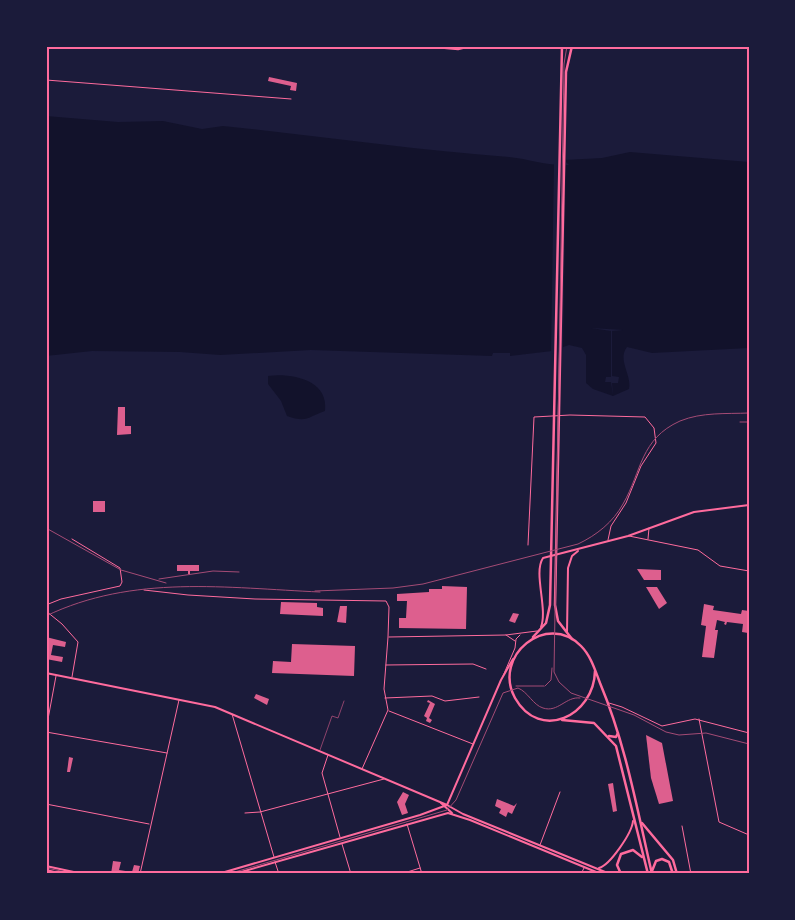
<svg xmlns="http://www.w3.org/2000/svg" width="795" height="920" viewBox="0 0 795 920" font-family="Helvetica,sans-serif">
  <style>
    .water { fill: #12122b }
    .pier { fill: #1b1b3a }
    .building { fill: #dd5f8e }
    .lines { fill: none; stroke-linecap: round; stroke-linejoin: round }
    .service { stroke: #ff6b9d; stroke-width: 0.5 }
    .minor { stroke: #ff6b9d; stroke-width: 1 }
    .tertiary { stroke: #ff6b9d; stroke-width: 2 }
    .secondary { stroke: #ff6b9d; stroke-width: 2 }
    .primary { stroke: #ff6b9d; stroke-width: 2.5 }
    .tram { stroke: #a44b75; stroke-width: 1 }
    .rail { stroke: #a44b75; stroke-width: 1 }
    .neatline { fill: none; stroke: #ff6b9d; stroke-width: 2 }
  </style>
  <rect width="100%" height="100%" fill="#1b1b3a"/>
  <!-- water -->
  <g class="water">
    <path d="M46,116l72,6 45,-1 39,8 21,-3c96,10 190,24 286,31 22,2 35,9 60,8l-5,-5 38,-2 28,-6 119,10v186l-97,5 -25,-6c-10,13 5,28 2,42l-16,7 -20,-7 -7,-6v-28l-4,-7 -13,-3 -17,6 -42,5v-3h-17l-1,3 -181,-6 -91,5 -40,-3 -88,-1 -46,5z"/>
    <path d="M268,376c24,-3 61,4 57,35 -17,6 -18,12 -38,5l-6,-15 -13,-17z"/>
  </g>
  <!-- pier -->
  <g class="pier">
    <path d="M566,157l-3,193 -12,4 3,-191h9l-2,-4z"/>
    <path d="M591,328l32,2 -11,1v45l7,1 -1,6h-6l1,13 -2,-14h-6l1,-5h5v-46z"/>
  </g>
  <!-- building -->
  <g class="building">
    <path d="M269,77l28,6 -1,8 -6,-1 1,-4 -23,-5z"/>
    <path d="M118,407h7v19h6v8l-14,1z"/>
    <rect x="93" y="501" width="12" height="11"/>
    <path d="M177,565h22v6h-9v3h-2v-3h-11z"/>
    <path d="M637,569l24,1v10h-17z"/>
    <path d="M442,586l25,1 -1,42 -67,-1v-10h7l1,-17h-10v-7l32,-2v-3h13z"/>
    <path d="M646,587h11l10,16 -8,6z"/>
    <path d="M281,602l36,1v4l6,1v8l-43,-2z"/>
    <path d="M704,604l10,2 -1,4 28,4 1,-4 7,1 -1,22 -6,-1 1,-8 -16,-2 -1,3 -2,-1 1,-2 -8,-2 -2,10h3l-4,28 -12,-1 4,-31 -5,-1z"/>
    <path d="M340,606h7l-1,17 -9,-1z"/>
    <path d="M513,613l6,1 -4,9 -6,-2z"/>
    <path d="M46,637l20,5 -1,5 -12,-2 -2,10 12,2 -1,5 -16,-3z"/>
    <path d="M292,644l63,2 -1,30 -82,-3 1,-12 18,1z"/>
    <path d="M256,694l13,5 -2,6 -13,-7z"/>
    <path d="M428,700l7,4 -6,14 3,2 -2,3 -4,-2 1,-3 -3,-2 6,-13 -3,-1z"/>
    <path d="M646,735l16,8 11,58 -14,3 -8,-26z"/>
    <path d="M69,757l4,1 -3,14h-3z"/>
    <path d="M613,783l4,28 -4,1 -5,-28z"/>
    <path d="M403,792l6,3 -4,9 3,9 -6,2 -5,-13z"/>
    <path d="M497,799l17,7 3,-3 -5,11 -4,-2 -2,5 -7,-4 2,-4 -6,-3z"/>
    <path d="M113,861l8,1 -2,8 13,2 2,-7 6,1 -2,8h-27z"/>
  </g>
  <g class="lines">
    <!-- service -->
    <path class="service" d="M320,750l12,-34 6,2 6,-17"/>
    <!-- minor -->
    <g class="minor">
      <path d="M46,80l245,19"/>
      <path d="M629,536l69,14 22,16 29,5"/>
      <path d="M648,539l1,-11"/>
      <path d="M528,545l6,-128 36,-2 75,2 9,11 2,15 -15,23 -15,37 -15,23 -3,14"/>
      <path d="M144,590l44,5 67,4 131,2 3,6 -1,30 -4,52 4,21 -26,59"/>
      <path d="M46,605l15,-6 59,-13 2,-4 -2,-14 -48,-29"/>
      <path d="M46,611l16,13 16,18 -6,35"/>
      <path d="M506,635l9,6"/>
      <path d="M389,637l117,-2 31,-4"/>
      <path d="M386,665l87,-1 13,5"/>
      <path d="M503,676l12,-28 1,-9 4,-4"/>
      <path d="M385,698l47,-2 13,5 34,-4"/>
      <path d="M609,703l13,4 40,19 33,-7 54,14"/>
      <path d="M389,711l84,33"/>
      <path d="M232,714l42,143"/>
      <path d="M699,719l20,103 30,13"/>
      <path d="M46,730l10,-54"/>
      <path d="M46,732l121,21"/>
      <path d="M328,755l-6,18 18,64"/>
      <path d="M46,804l103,20"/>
      <path d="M245,813l15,-1 124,-33"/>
      <path d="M407,824l15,50"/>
      <path d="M682,826l9,48"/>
      <path d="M342,844l9,30"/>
      <path d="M540,845l20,-53"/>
      <path d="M275,862l4,12"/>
      <path d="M140,874l39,-174"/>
      <path d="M401,874l19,-6"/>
      <path d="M581,874l3,-6"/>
    </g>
    <!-- tertiary -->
    <g class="tertiary">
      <path d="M541,627c7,-19 -8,-54 2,-69l85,-22 66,-24 55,-7"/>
      <path d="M567,632l1,-64 4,-12 6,-5"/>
      <path d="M46,673l169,34 232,98"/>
      <path d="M441,803l11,10"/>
      <path d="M447,805l54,-125 12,-21"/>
    </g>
    <!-- secondary -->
    <g class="secondary">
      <path d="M46,866l37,8"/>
      <path d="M599,868c11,-3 33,-35 34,-47"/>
      <path d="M46,870l17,4"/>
      <path d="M218,874l202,-59 27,-10 16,9 147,60"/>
      <path d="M234,874l214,-61 22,7 131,54"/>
    </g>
    <!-- primary -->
    <g class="primary">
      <path d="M425,46l33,3 12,-3"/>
      <path d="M572,46l-6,26 -11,533 3,16 14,18"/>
      <path d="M533,637l13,-14 4,-18 12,-559"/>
      <path d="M595,671c-1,45 -55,71 -80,27 -23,-42 32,-87 66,-52 10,10 14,24 19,37 26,62 37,126 52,191"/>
      <path d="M562,720l32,3 22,23 32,128"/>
      <path d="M609,736l7,1 2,-4"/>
      <path d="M642,823l31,37 4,14"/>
      <path d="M652,871l4,-10 6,-2 7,3 4,12"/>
      <path d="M621,874l-4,-9 4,-11 12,-4 9,7"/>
    </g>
    <!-- tram -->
    <g class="tram">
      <path d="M567,46l-3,18 -10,608 5,10 12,11 63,22 32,17 13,3 27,-2 43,11"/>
      <path d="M516,686h28"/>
      <path d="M545,686l6,-6 1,-12"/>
      <path d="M46,868l30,6"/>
      <path d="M228,874l219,-64 9,-10 47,-107 15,-5c10,4 15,17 25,20 15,5 23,-12 37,-10"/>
    </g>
    <!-- rail -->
    <g class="rail">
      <path d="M740,422h9"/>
      <path d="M46,528l75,42 45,13"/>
      <path d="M159,579l54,-8 26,1"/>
      <path d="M315,591l78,-3 30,-4 155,-40c19,-9 35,-22 45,-40 19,-33 17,-65 57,-83 22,-9 46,-7 69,-8"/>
      <path d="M46,616c87,-42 181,-28 274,-24"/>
    </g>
  </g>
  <!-- border -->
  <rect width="795" height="920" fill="none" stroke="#1b1b3a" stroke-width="95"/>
  <rect x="48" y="48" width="700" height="824" class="neatline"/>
</svg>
